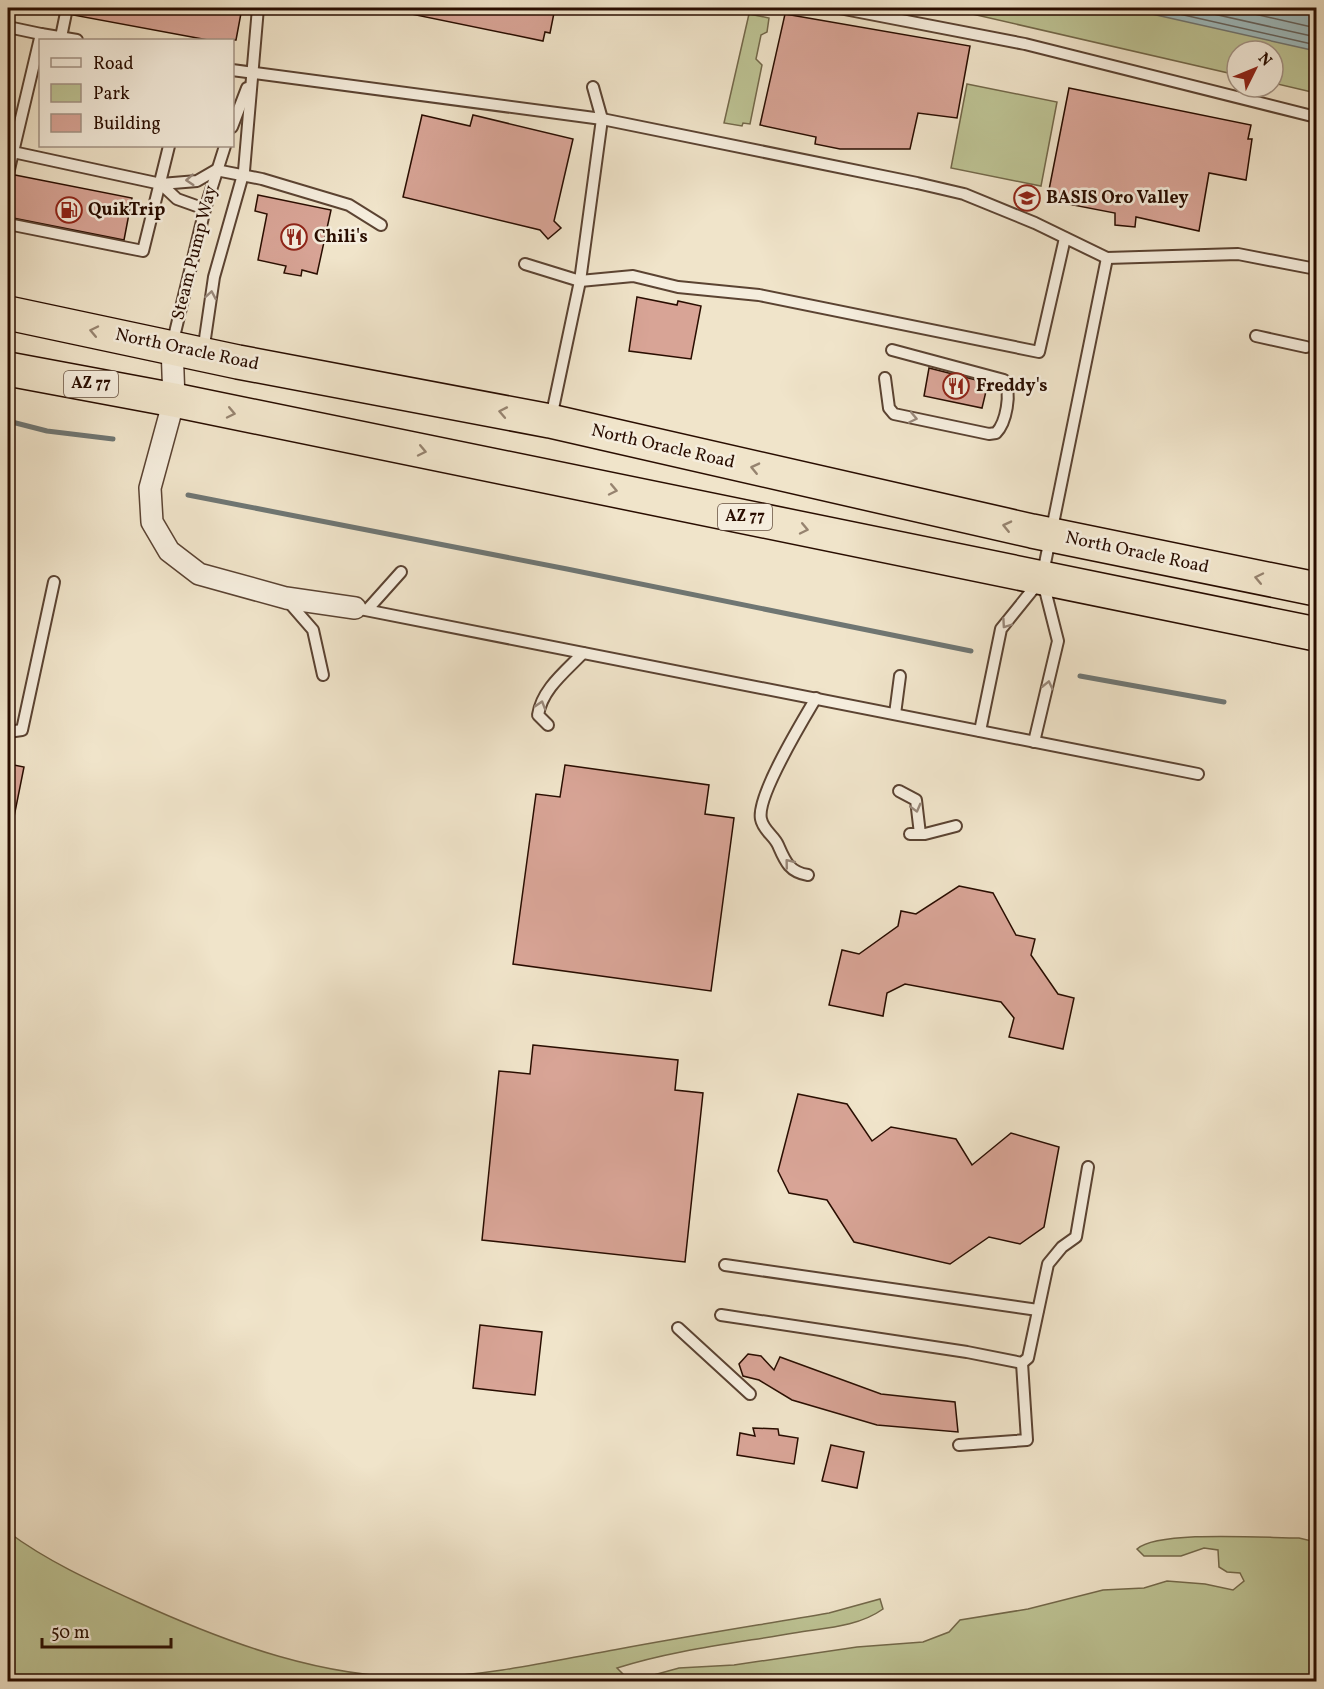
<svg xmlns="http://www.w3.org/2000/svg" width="1324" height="1689" viewBox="0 0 1324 1689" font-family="Vollkorn,serif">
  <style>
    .green { fill: #bdc394; stroke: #73684a; stroke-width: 1.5 }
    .water { fill: #9ebcc0; stroke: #6f7673; stroke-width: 1.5 }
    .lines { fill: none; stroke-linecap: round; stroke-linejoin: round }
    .shore { stroke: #646460; stroke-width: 1.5 }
    .stream { stroke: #6f7673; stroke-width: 5 }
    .building { fill: #d8a496; stroke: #290d00; stroke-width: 1.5 }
    .lane-casing { stroke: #5b4332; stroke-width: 14 }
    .street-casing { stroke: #5b4332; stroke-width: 24 }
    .highway-casing { stroke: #290d00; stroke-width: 36 }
    .lane { stroke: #f5eddd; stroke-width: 10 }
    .street { stroke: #f5eddd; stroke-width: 21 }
    .highway { stroke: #f0e4ca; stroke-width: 33 }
    .oneway { stroke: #99887a }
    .oneway2 { stroke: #96836f }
    .labels { text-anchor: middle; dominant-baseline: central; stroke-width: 5; stroke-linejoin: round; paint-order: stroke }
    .shield { fill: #f5eddd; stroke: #665042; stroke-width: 1.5 }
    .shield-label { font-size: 16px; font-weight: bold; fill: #290d00 }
    .poi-label { font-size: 18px; font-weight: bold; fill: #290d00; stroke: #f5eddd; text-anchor: start }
    .street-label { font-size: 18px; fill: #290d00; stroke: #f5eddd }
  </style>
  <rect width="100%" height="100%" fill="#f0e4ca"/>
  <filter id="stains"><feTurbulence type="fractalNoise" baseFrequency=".00333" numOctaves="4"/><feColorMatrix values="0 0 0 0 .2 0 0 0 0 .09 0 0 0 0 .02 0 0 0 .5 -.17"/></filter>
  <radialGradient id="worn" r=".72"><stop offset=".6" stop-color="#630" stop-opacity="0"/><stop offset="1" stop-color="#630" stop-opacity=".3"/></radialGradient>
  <!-- green -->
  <g class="green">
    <path d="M946,8h370v85l-43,-10v-32h-36v24z"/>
    <path d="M749,14l20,4 -2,14 -6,3 -5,24 6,6 -12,59 -7,-1 -1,3 -18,-3z"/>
    <path d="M967,84l90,18 -16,84 -90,-18z"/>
    <path d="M8,1532c39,29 83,49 127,69 92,42 193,80 295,76 64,-2 126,-17 189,-28 69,-13 140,-24 210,-36l51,-14 3,10c-25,18 -59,19 -89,24 -58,10 -121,17 -177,35l10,10 23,-2 29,-8 55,-3 123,-18 66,-5 26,-10 11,-12 68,-11 75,-19 41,-2 23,-7 38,3 28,6 11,-9 -4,-8 -13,-1 -8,-5 -1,-17 -14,-2 -23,8h-37l-7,-7c22,-19 129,-11 162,-11l17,4v24l-4,6 4,3v106h-1308z"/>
  </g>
  <!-- water -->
  <path class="water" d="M1125,8h191v43z"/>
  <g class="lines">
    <!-- shore -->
    <g class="shore">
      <path d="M1153,8l163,37"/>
      <path d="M1187,8l129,29"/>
      <path d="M1228,8l88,20"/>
    </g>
    <!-- stream -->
    <g class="stream">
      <path d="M8,421l39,10 66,8"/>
      <path d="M188,495l379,74 404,82"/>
      <path d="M1080,676l144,26"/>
    </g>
  </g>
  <!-- building -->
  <g class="building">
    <path d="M74,8h168l-6,32h-28l-135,-25z"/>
    <path d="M412,8h143l-5,25 -5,-1 -2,9 -132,-27z"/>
    <path d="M785,14l185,32 -13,72 -39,-5 -8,36h-70l-25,-5 1,-7 -56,-12z"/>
    <path d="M1069,88l182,37 -3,14h4l-6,41 -37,-7 -10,58 -63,-14 -1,10 -20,-2v-12l-68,-13z"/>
    <path d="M422,115l48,11 3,-11 100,24 -19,82 7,7 -13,11 -8,-9 -137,-33z"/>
    <path d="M15,175l117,23 -8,42 -116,-23v-18l3,-18z"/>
    <path d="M258,195l73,15 -14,64 -15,-4 -1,6 -17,-3 2,-7 -28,-6 9,-46 -12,-3z"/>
    <path d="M637,297l40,8 1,-4 23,5 -10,53 -62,-8z"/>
    <path d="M929,368l59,15 -6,25 -58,-12z"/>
    <path d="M9,764l15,3 -10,50 -6,-1z"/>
    <path d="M565,765l144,20 -4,29 29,4 -23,173 -198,-27 23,-170 24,3z"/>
    <path d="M959,886l34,7 23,42 19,4 -4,16 27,39 16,4 -11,51 -54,-12 5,-19 -13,-16 -96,-18 -18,9 -4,23 -54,-11 13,-55 17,4 39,-28 3,-15 15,3z"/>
    <path d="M533,1045l145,15 -3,30 28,3 -18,169 -203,-22 17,-169 31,3z"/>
    <path d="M798,1094l49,10 25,37 19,-14 65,12 16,26 39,-32 48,14 -15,80 -24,17 -31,-7 -39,27 -96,-22 -27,-42 -38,-7 -11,-22z"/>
    <path d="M480,1325l62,7 -7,63 -62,-7z"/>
    <path d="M748,1354l13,2 13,14 6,-13 101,37 74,8 3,30 -81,-7 -85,-25 -33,-20 -16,-4 -4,-12z"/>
    <path d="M753,1428l25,1 1,6 19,3 -4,26 -57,-9 3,-22 15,3z"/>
    <path d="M831,1445l33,7 -7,36 -35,-7z"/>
  </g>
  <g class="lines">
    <!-- lane casing -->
    <g class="lane-casing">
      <g id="lane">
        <path d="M839,8l186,36 291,73"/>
        <path d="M8,27l33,7"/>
        <path d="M61,37l6,-29"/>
        <path d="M77,40l-36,-6 -28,118 148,32 36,-3 19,-11 46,9 87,26 32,20"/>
        <path d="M232,70l370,49 315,64 47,11 71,29 72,35 131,-4 78,15"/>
        <path d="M232,127l15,-39"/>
        <path d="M8,174l5,-22"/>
        <path d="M161,184l16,15 28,10"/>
        <path d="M8,224l135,27 26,-105"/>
        <path d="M525,264l55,17 53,-5 45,11 81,8 280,57 26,-114"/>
        <path d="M1256,336l50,11"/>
        <path d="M172,345l33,-136 20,-63"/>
        <path d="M203,352l11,-75 30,-106 14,-163"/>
        <path d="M885,378l4,30 5,6 95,20 7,-1c10,-10 16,-40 8,-53l-112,-30"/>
        <path d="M551,418l29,-137 22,-162 -9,-32"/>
        <path d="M286,599l27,31 10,45"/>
        <path d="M355,608l843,166"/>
        <path d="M367,610l34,-38"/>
        <path d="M895,714l5,-38"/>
        <path d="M548,725l-10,-10c4,-26 28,-44 45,-62"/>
        <path d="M980,731l21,-102 37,-46"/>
        <path d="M8,732l14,-2 32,-148"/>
        <path d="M1034,742l24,-101 -16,-63 65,-320"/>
        <path d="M899,791l17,9 4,34"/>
        <path d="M910,834h15l31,-8"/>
        <path d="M808,875c-19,-3 -23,-14 -30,-30 -4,-9 -15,-15 -17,-26 -5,-22 42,-99 55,-121"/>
        <path d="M725,1265l313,45"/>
        <path d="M721,1315l246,37 55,11 6,-5 20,-94 14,-17 14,-10 12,-70"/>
        <path d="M678,1328l72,66"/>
        <path d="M959,1445l68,-5 -5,-77"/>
      </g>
    </g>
    <!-- street casing -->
    <g class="street-casing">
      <path id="street" d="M172,346l2,54 -24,88 2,34 17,29 30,23 87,24 69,10"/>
    </g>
    <!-- highway casing -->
    <g class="highway-casing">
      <g id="highway">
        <path d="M8,313l230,49 312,59 482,110 284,58"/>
        <path d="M8,369l166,31 1142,234"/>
      </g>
    </g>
    <!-- lane -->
    <use href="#lane" class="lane"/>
    <!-- street -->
    <use href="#street" class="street"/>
    <!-- highway -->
    <use href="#highway" class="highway"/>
  </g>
  <!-- one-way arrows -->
  <defs><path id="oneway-chevron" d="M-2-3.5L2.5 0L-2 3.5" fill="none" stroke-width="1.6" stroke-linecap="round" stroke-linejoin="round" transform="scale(1.5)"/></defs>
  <g class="oneway">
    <use href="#oneway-chevron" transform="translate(190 180) rotate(176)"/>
    <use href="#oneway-chevron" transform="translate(211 295) rotate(-80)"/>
    <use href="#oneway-chevron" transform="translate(913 418) rotate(12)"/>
    <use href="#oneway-chevron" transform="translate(1006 624) rotate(125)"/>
    <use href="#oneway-chevron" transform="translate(1048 685) rotate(-77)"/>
    <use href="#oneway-chevron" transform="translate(541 705) rotate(-73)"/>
    <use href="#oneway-chevron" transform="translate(916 808) rotate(75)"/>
    <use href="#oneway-chevron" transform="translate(789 863) rotate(-129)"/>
  </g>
  <g class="oneway2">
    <use href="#oneway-chevron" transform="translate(94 331) rotate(-168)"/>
    <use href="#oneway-chevron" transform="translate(503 412) rotate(-169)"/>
    <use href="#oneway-chevron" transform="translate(231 413) rotate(12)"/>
    <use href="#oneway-chevron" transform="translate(422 451) rotate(12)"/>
    <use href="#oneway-chevron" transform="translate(755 468) rotate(-167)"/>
    <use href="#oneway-chevron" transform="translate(613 490) rotate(12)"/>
    <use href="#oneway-chevron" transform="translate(1007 526) rotate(-167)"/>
    <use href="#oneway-chevron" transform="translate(804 529) rotate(12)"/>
    <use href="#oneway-chevron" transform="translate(1259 578) rotate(-168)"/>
  </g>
  <!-- icons -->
  <defs>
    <g id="school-ring" transform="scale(1.35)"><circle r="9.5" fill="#f5eddd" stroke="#8f2418" stroke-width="1.5"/><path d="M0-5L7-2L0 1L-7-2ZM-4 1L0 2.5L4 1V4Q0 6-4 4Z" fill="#8f2418"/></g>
    <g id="fuel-ring" transform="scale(1.35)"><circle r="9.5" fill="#f5eddd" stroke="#8f2418" stroke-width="1.5"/><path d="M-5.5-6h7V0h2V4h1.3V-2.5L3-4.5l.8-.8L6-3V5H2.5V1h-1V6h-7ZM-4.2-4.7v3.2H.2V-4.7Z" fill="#8f2418"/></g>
    <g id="restaurant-ring" transform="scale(1.35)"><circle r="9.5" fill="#f5eddd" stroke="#8f2418" stroke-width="1.5"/><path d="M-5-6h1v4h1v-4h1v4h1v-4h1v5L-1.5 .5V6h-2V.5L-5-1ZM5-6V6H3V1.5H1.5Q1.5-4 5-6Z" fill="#8f2418"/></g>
  </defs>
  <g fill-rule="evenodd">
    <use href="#school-ring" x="1027" y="198"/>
    <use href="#fuel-ring" x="69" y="210"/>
    <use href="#restaurant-ring" x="294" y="237"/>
    <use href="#restaurant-ring" x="956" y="386"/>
  </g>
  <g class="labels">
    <!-- shield labels -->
    <g class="shield">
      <rect x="64" y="371" width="54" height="26" rx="4.5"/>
      <rect x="718" y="504" width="54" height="26" rx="4.5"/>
    </g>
    <g class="shield-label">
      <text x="91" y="384">AZ 77</text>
      <text x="745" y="517">AZ 77</text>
    </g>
    <!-- poi labels -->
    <g class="poi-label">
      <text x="1046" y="198">BASIS Oro Valley</text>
      <text x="88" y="210">QuikTrip</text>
      <text x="314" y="237">Chili's</text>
      <text x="976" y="386">Freddy's</text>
    </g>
    <!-- street labels -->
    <g class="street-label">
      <text transform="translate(195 253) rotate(-76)">Steam Pump Way</text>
      <text transform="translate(187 350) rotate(12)">North Oracle Road</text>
      <text transform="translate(663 447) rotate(13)">North Oracle Road</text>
      <text transform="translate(1137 553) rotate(12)">North Oracle Road</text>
    </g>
  </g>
  <!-- margin -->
  <rect width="1324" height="1689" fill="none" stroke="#f0e4ca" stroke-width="30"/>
  <rect x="9" y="9" width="1306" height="1671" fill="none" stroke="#290d00" stroke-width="3"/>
  <rect x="15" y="15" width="1294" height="1659" fill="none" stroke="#290d00" stroke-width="1.5"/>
  <!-- legend -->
  <rect x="39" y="39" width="195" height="108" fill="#f5eddd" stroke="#a39385" stroke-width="1.5"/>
  <rect x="51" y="58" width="30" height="9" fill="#f5eddd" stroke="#a39385" stroke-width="1.5"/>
  <text x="93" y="69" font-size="18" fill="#290d00">Road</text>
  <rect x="51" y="84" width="30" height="18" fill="#bdc394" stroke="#a39385" stroke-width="1.5"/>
  <text x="93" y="99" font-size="18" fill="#290d00">Park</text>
  <rect x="51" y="114" width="30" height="18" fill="#d8a496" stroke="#a39385" stroke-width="1.5"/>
  <text x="93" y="129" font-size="18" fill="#290d00">Building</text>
  <!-- north arrow -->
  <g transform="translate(1255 69) rotate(47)"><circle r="28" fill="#f5eddd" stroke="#a39385" stroke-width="1.5"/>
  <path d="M0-4.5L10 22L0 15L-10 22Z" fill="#8f2418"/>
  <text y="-9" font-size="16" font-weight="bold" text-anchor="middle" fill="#290d00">N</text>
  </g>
  <!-- scale -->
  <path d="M42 1638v9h129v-9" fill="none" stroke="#290d00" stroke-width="3"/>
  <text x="51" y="1638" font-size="18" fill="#290d00" stroke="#f5eddd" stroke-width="4.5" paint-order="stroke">50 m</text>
  <rect width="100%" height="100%" filter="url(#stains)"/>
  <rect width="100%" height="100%" fill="url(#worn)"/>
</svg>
